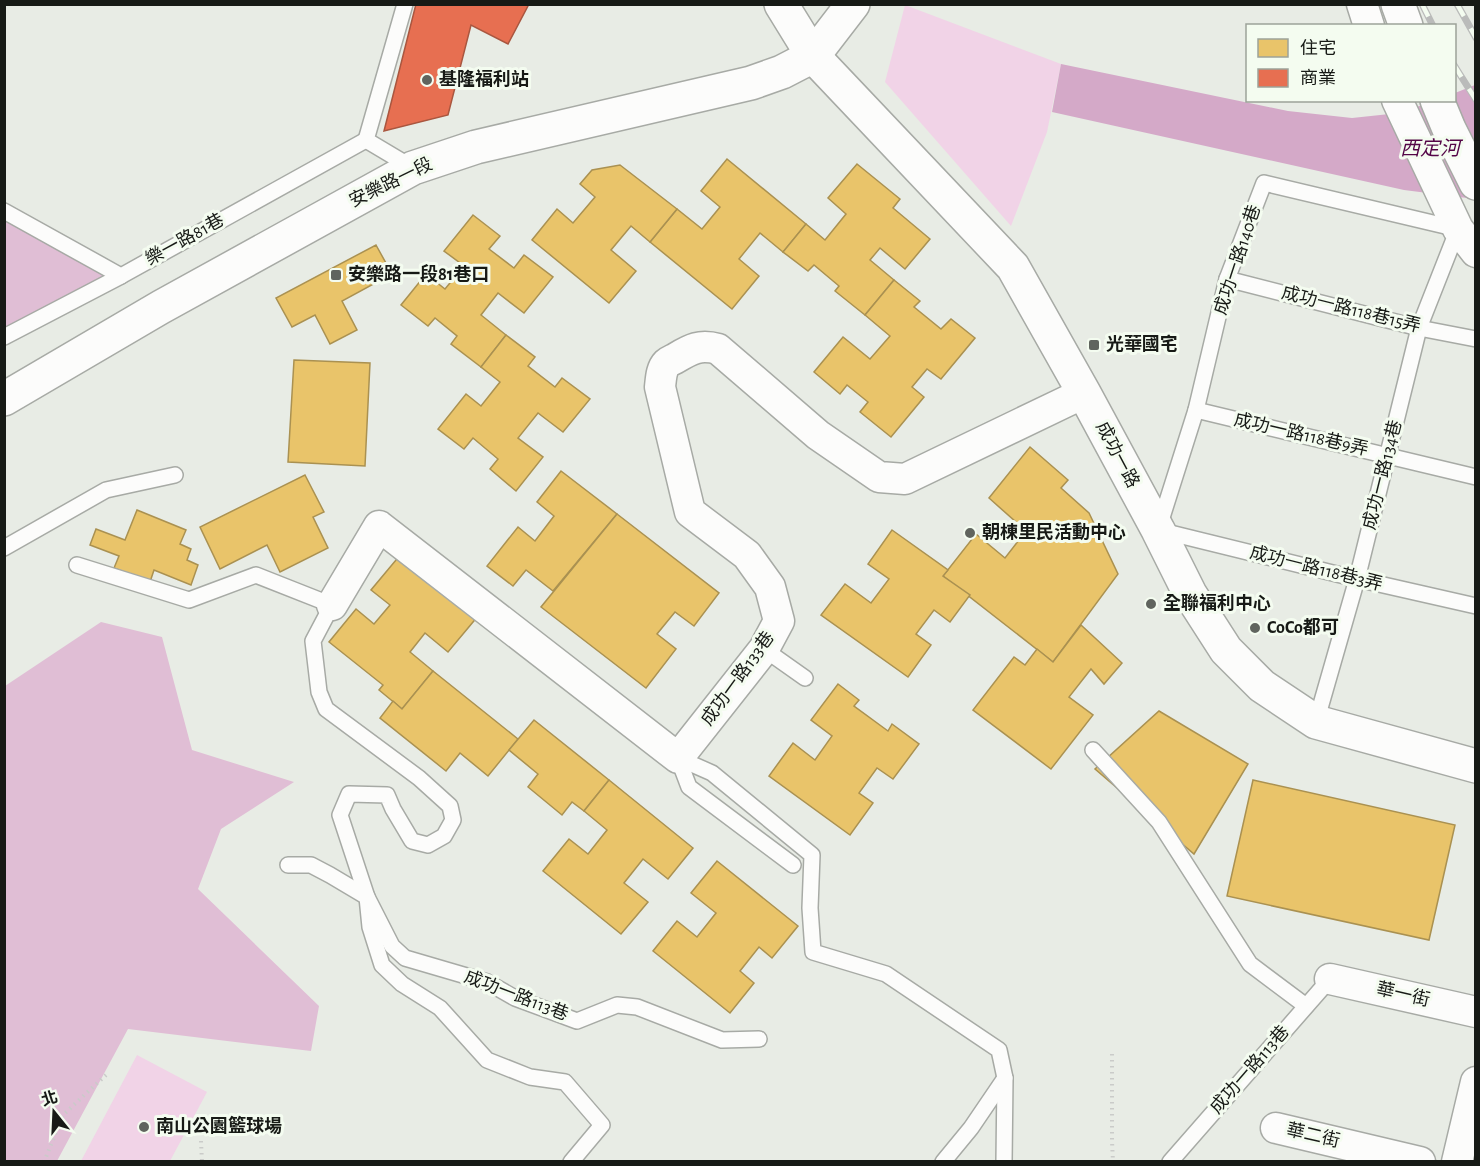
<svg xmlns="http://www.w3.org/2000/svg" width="1480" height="1166" viewBox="0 0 1480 1166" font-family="'Alegreya Sans','Noto Sans TC',sans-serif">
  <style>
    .green { fill: #f1d3e7 }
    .forest { fill: #e0bed5 }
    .water { fill: #d4a9c8 }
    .homes { fill: #e9c46a; stroke: #aa9151; stroke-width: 1.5 }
    .shops { fill: #e76f51; stroke: #a9563f; stroke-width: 1.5 }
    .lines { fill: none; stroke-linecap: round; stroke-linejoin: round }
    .service-casing { stroke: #a7aaa5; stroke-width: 18 }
    .minor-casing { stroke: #a7aaa5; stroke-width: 33 }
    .tertiary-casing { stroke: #a7aaa5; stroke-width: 36 }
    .motorway-casing { stroke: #a7aaa5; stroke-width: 36 }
    .path { stroke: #cacbc9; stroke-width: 4; stroke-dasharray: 1.5 4.5; stroke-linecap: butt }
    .service { stroke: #fcfcfb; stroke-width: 15 }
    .minor { stroke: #fcfcfb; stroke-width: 30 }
    .tertiary { stroke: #fcfcfb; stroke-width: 33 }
    .motorway { stroke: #fcfcfb; stroke-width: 33 }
    .rail-casing { stroke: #babbba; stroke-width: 7 }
    .rail { stroke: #f4fcf0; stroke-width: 4.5; stroke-dasharray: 14; stroke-linecap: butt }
    .poi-dot { fill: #60645e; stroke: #f4fcf0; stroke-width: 2 }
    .labels { text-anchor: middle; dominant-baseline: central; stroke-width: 6; stroke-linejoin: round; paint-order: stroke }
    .poi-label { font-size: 18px; font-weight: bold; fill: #171a16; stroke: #f4fcf0; text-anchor: start }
    .street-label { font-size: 18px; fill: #171a16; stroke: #f4fcf0 }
    .water-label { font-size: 20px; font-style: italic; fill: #540647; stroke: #f4fcf0 }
  </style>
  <rect width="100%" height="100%" fill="#e8ece5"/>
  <!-- green -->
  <g class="green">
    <path d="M905,5l156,59 -14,68 -36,94 -126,-144z"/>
    <path d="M137,1055l70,37 -37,69h-89z"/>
  </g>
  <!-- forest -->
  <g class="forest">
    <path d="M5,211l116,65 -116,61z"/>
    <path d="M101,622l61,15 30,113 102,32 -73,47 -23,60 121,117 -8,45 -183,-22 -71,132h-52v-475z"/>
  </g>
  <!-- water -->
  <path class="water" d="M1061,64l227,47 64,7 47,-5 35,-12 20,-1 1,-7 20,-8v114l-71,-9 -352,-78z"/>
  <!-- homes -->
  <g class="homes">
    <path d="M727,159l79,65 -23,28 -23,-19 -21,26 20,17 -27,33 -82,-67 27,-33 25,20 18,-22 -19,-16z"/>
    <path d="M857,164l43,35 -7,9 37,31 -25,30 -25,-21 -10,12 24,20 -29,35 -30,-24 4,-5 -25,-21 -6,6 -25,-19 23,-28 19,16 21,-26 -18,-16z"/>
    <path d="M620,165l57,44 -27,33 -19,-16 -20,24 25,21 -27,32 -77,-63 25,-31 16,14 22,-26 -15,-13 12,-14z"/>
    <path d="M473,215l27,21 -11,13 25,19 10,-13 29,22 -29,36 -26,-20 -17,22 25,20 -25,32 -30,-23 6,-8 -22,-18 -7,8 -27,-21 25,-31 19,15 19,-23 -20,-15z"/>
    <path d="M376,245l16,29 -50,27 15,29 -27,14 -15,-29 -23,12 -16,-29z"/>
    <path d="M894,280l26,21 -6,6 27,22 10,-10 24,19 -34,41 -14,-10 -15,18 12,10 -33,40 -31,-25 8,-10 -21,-17 -7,9 -26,-22 29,-35 27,22 20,-23 -25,-21z"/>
    <path d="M506,335l29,22 -7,9 27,21 7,-9 28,21 -27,33 -25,-19 -20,25 25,19 -27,34 -26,-22 8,-10 -25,-21 -9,11 -26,-20 28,-35 15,12 19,-24 -19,-15z"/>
    <path d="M294,360l76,3 -5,103 -77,-4z"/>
    <path d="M1030,447l38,33 -7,8 28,25 29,61 -65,88 -110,-86 33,-42 29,24 21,-27 -37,-33z"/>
    <path d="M561,471l56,43 -64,77 -27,-21 -13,16 -26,-20 31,-39 17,14 19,-25 -17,-14z"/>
    <path d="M305,475l19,37 -11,5 15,31 -48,24 -13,-27 -47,24 -20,-42z"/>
    <path d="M137,510l49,20 -6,14 11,5 -4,11 11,5 -7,20 -37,-15 -4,12 -36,-14 5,-12 -29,-11 6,-16 29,11z"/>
    <path d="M617,514l102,79 -25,33 -19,-14 -18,22 19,15 -30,39 -105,-81z"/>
    <path d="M892,530l56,40 -5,6 27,19 -20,27 -16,-12 -18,24 15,11 -23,32 -87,-62 24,-31 26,19 18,-24 -21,-15z"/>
    <path d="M401,554l77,62 -30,36 -23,-19 -15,19 23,19 -31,38 -23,-19 4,-5 -54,-43 27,-33 18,15 16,-19 -19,-15z"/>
    <path d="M1081,625l41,38 -18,21 -13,-15 -22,28 24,18 -42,54 -78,-59 41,-53 11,8 12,-16 16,13z"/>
    <path d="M433,671l85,68 -30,37 -28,-23 -14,18 -66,-53 13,-17 9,8z"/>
    <path d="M838,684l21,16 -5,6 34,25 4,-7 27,20 -26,35 -16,-11 -18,25 14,10 -23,32 -81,-59 24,-33 22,17 17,-24 -21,-16z"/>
    <path d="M1159,711l89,53 -54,90 -99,-85z"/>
    <path d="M534,720l75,60 -25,31 -12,-9 -10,13 -34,-28 10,-13 -29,-24z"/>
    <path d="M609,780l84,68 -25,31 -25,-20 -19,24 24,19 -27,32 -78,-63 26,-32 19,15 19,-24 -23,-19z"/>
    <path d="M1253,780l202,45 -26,115 -202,-44z"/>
    <path d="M717,861l81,65 -26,32 -13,-11 -19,24 14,12 -24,30 -77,-62 24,-30 20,16 19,-24 -25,-20z"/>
  </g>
  <!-- shops -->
  <path class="shops" d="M416,4h113l-21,40 -37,-19 -23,90 -64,16z"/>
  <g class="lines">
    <!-- service casing -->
    <g class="service-casing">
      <g id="service">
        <path d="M405,4l-39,136 47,28"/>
        <path d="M4,211l117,65 245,-136"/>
        <path d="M1227,279l192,49 57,11"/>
        <path d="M4,337l117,-61"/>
        <path d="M1196,410l280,67"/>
        <path d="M4,548l102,-58 69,-15"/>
        <path d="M77,565l112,35 67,-25 76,30 -19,36 6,51 7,17 93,69 31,28 3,14 -9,16 -16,9 -16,-4 -19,-32 -6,-14 -38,-1 -9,21 27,82 25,49 13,12 82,24 28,16 62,23 40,-16 20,2 85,33 37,-1"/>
        <path d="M764,649l41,29"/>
        <path d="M1316,722l41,-143 62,-251 39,-99 -194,-46 -37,96 -31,131 -38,120 199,49 119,27"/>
        <path d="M1093,750l66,72 91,142 56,42"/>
        <path d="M678,758l34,15 100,82 -2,53 3,44 73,22 113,76 6,28 -1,84"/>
        <path d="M678,758l11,29 104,78"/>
        <path d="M288,865h23l19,10 37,22 3,30 12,38 20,19 38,24 47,52 43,17 35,5 37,43 -31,37"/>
        <path d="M943,1162l28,-34 34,-50"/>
        <path d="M1170,1162l160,-183"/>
      </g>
    </g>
    <!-- minor casing -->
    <g class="minor-casing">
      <g id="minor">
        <path d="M1362,4l7,22"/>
        <path d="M1397,100l61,129 18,23"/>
        <path d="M332,605l47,-79 299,232 86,-109 15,-28 -9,-34 -23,-32 -57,-43 -30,-125c1,-8 1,-18 7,-24 2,-2 6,-3 9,-5 15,-9 24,-14 42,-9l100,86 61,42 26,2 179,-86"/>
        <path d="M1330,979l146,33"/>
        <path d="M1276,1128l144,34"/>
        <path d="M1457,1162l19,-80"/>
      </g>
    </g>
    <!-- tertiary casing -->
    <g class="tertiary-casing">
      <g id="tertiary">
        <path d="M781,4l32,52 200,211 71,126 74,137 32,64 36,56 36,36 54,36 160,44"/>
        <path d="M4,399l157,-92 252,-139 63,-21 275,-64 31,-11 31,-16 40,-52"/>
      </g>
    </g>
    <!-- motorway casing -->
    <g class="motorway-casing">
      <g id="motorway">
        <path d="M1398,4l8,22"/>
        <path d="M1437,100l12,29 27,54"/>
      </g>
    </g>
    <!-- path -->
    <g class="path">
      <path d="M1112,1054v87l1,21"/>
      <path d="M201,1141l1,21"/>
      <path d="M44,1162l19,-47 43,-40"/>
    </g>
    <!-- service -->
    <use href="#service" class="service"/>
    <!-- minor -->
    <use href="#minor" class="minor"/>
    <!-- tertiary -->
    <use href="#tertiary" class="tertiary"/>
    <!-- motorway -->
    <use href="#motorway" class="motorway"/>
    <!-- rail casing -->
    <g class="rail-casing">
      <g id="rail">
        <path d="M1422,4l11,22"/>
        <path d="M1457,4l19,34"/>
        <path d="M1454,65l22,35"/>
      </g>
    </g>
    <!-- rail -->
    <use href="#rail" class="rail"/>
  </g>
  <!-- markers -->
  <g class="poi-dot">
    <circle cx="427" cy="80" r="6"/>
    <rect x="330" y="269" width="12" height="12" rx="3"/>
    <rect x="1088" y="339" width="12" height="12" rx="3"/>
    <circle cx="970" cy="533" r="6"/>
    <circle cx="1151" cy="604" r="6"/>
    <circle cx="1255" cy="628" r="6"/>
    <circle cx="144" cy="1127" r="6"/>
  </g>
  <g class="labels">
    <!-- poi labels -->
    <g class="poi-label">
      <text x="439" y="80">基隆福利站</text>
      <text x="348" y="275">安樂路一段81巷口</text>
      <text x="1106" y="345">光華國宅</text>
      <text x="982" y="533">朝棟里民活動中心</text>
      <text x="1163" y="604">全聯福利中心</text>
      <text x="1267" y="628">CoCo都可</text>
      <text x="156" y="1127">南山公園籃球場</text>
    </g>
    <!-- street labels -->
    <g class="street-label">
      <text transform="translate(391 183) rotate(-26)">安樂路一段</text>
      <text transform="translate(185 240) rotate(-29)">樂一路81巷</text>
      <text transform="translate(1238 260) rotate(-72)">成功一路140巷</text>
      <text transform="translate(1351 310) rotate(14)">成功一路118巷15弄</text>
      <text transform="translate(1301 435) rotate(13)">成功一路118巷9弄</text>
      <text transform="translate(1117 455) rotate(62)">成功一路</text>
      <text transform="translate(1383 475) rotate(-76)">成功一路134巷</text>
      <text transform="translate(1316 569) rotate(14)">成功一路118巷3弄</text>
      <text transform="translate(738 679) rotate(-54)">成功一路133巷</text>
      <text transform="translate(1403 995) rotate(13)">華一街</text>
      <text transform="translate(516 996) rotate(21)">成功一路113巷</text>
      <text transform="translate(1250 1070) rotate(-49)">成功一路113巷</text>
      <text transform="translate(1313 1136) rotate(13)">華二街</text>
    </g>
    <!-- water labels -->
    <g class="water-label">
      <text x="1430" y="149">西定河</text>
    </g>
  </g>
  <!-- border -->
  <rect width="1480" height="1166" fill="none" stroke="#171a16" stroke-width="12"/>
  <!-- legend -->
  <rect x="1246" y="24" width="210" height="78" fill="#f4fcf0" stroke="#9ca299" stroke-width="1.5"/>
  <rect x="1258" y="39" width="30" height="18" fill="#e9c46a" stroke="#9ca299" stroke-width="1.5"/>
  <text x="1300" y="54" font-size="18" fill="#171a16">住宅</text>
  <rect x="1258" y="69" width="30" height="18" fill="#e76f51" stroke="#9ca299" stroke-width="1.5"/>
  <text x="1300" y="84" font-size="18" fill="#171a16">商業</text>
  <!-- north arrow -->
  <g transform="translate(54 1112) rotate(342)" stroke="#f4fcf0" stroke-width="4.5" paint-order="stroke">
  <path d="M0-4.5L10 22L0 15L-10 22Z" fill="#171a16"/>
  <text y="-9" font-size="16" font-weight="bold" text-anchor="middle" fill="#171a16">北</text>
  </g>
</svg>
